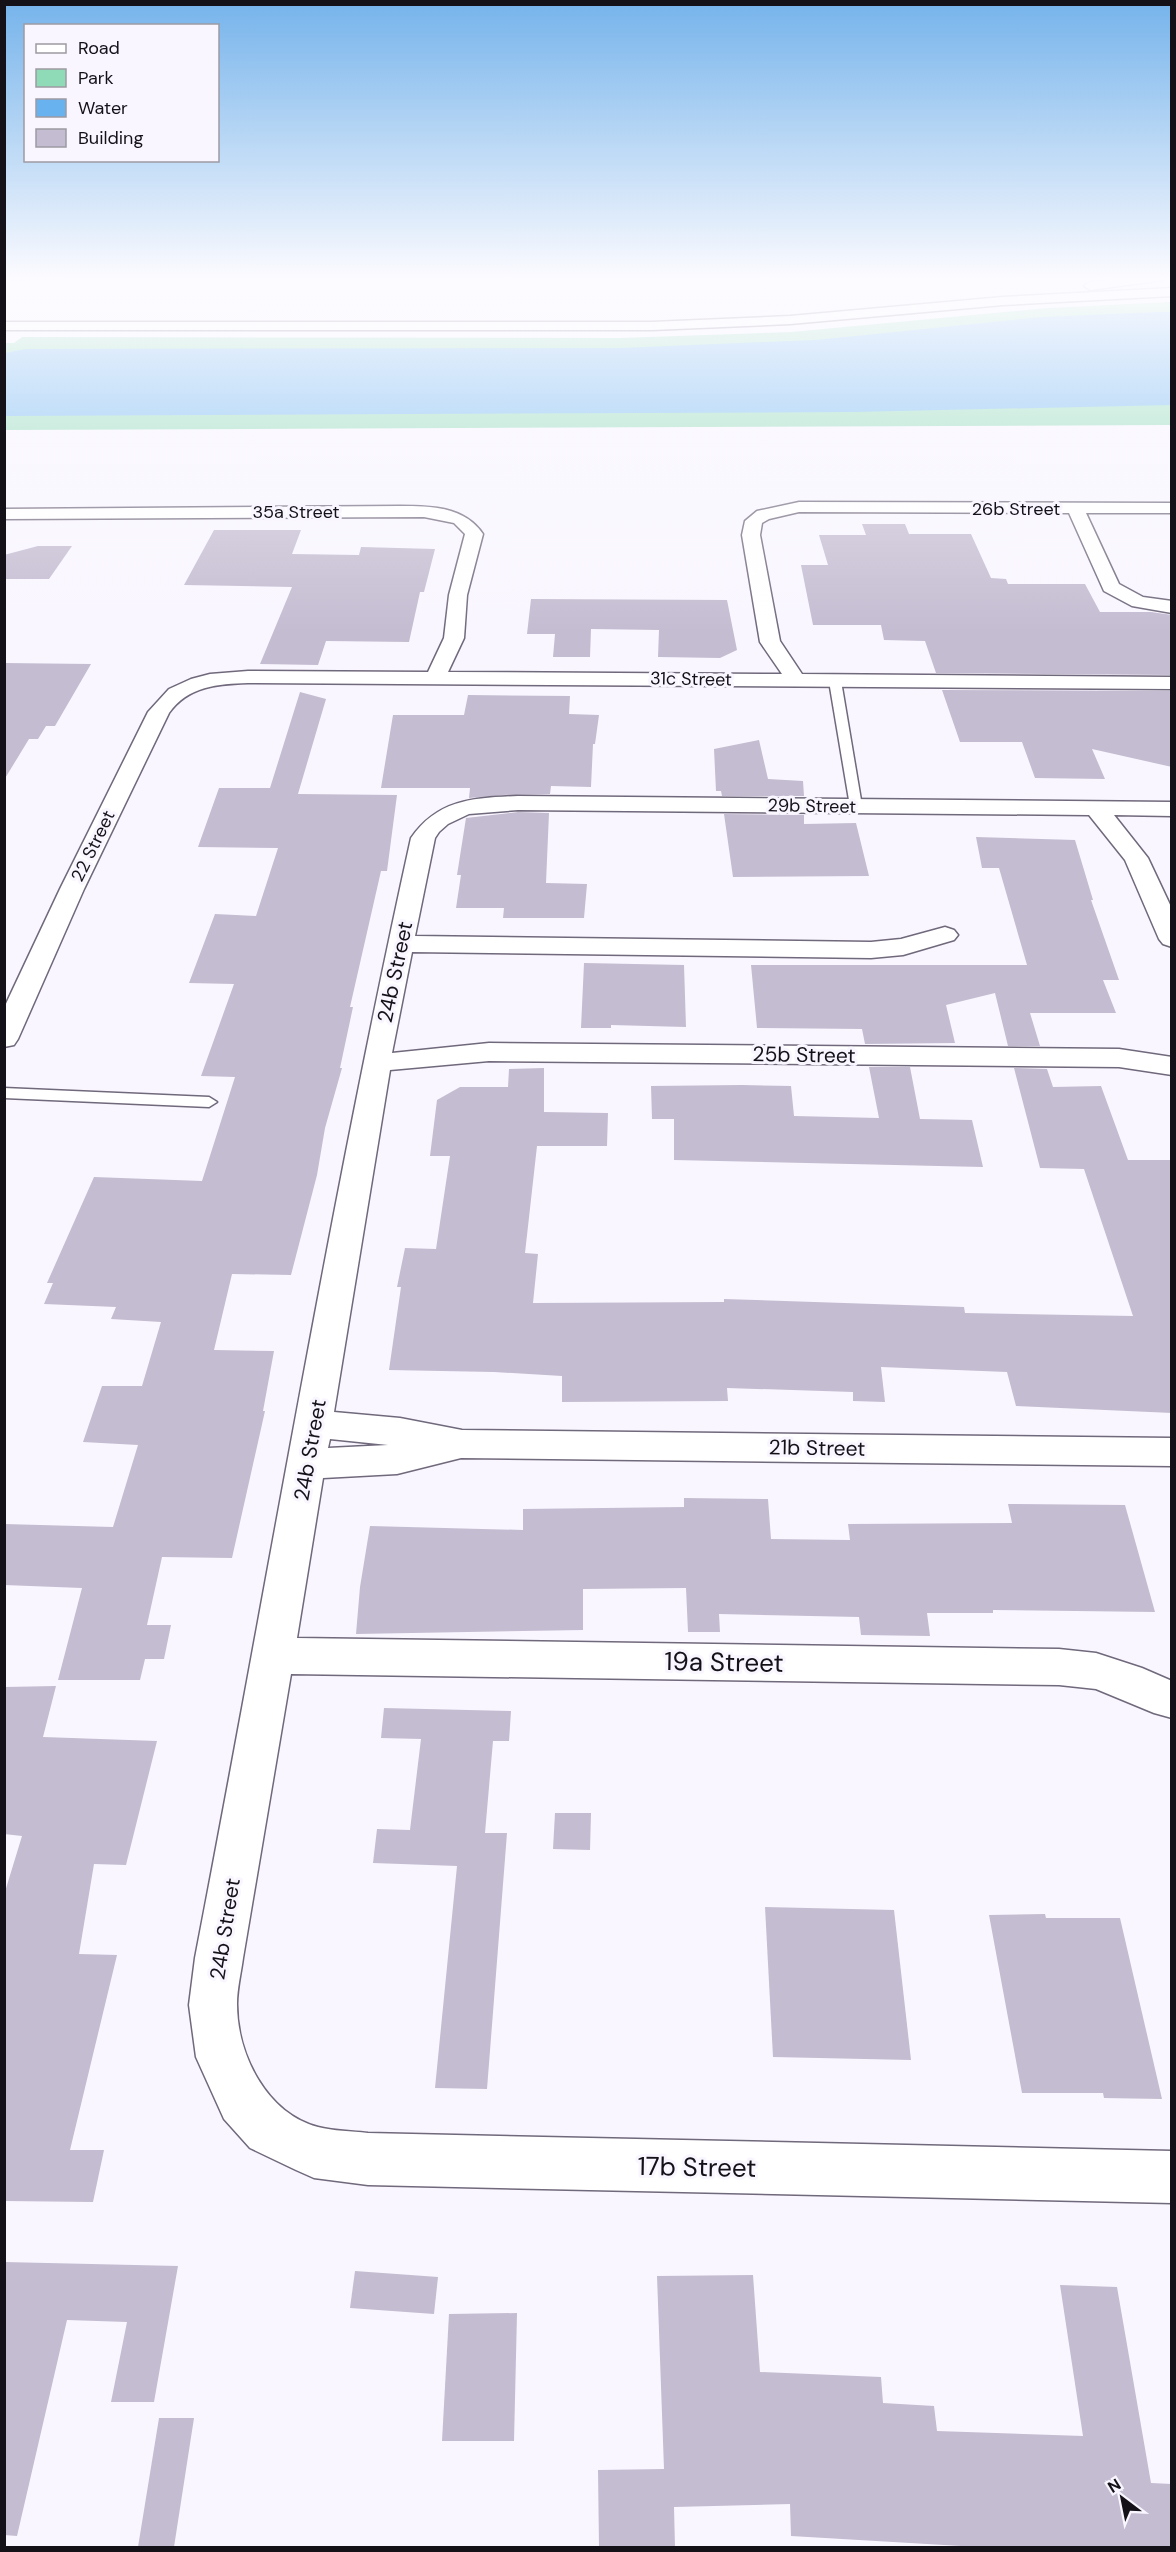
<svg xmlns="http://www.w3.org/2000/svg" width="1176" height="2552" viewBox="0 0 1176 2552" font-family="'DM Sans',sans-serif">
  <style>
    .green { fill: #8fdab7 }
    .water { fill: #68b2f0 }
    .building { fill: #c4bcd1 }
    .lines { fill: none; stroke-linecap: round; stroke-linejoin: round }
    .lane-casing { stroke: #70687b; stroke-width: 3 }
    .street-casing { stroke: #70687b; stroke-width: 3 }
    .primary-casing { stroke: #70687b; stroke-width: 3 }
    .lane { fill: #fff; fill-rule: evenodd }
    .street { fill: #fff; fill-rule: evenodd }
    .primary { fill: #fff; fill-rule: evenodd }
    .labels { text-anchor: middle; dominant-baseline: central; stroke-width: 6; stroke-linejoin: round; paint-order: stroke }
    .far-street-label { font-size: 18px; fill: #141119; stroke: #f9f6ff }
    .street-label { font-size: 21px; fill: #141119; stroke: #f9f6ff }
    .near-street-label { font-size: 26px; fill: #141119; stroke: #f9f6ff }
  </style>
  <rect width="100%" height="100%" fill="#f9f6ff"/>
  <!-- green -->
  <path class="green" d="M1171,302v123l-1166,5 -1,-87h10l8,-6 598,1 171,-6 257,-24z"/>
  <!-- water -->
  <path class="water" d="M1159,312h12v93l-319,7 -847,4v-63l21,-4 596,-1 193,-8 229,-23z"/>
  <!-- building -->
  <g class="building">
    <path d="M862,524h43l4,10h62l20,44 15,1 2,5h77l15,28h51l21,3v60l-236,-2 -11,-32 -41,-1 -3,-15h-68l-12,-60h27l-9,-30h47z"/>
    <path d="M214,530h87l-9,24 67,1 2,-8 74,2 -11,43h-4l-11,50 -83,-1 -8,24 -58,-1 32,-77 -108,-2z"/>
    <path d="M38,546h34l-23,33h-45v-24z"/>
    <path d="M531,599l196,1 10,50 -17,8 -62,-1 1,-27 -68,-1 -1,28h-37l2,-23h-28z"/>
    <path d="M4,663l87,1 -36,62h-9l-8,13h-9l-25,41z"/>
    <path d="M942,690l230,1v76l-80,-18 13,30 -70,-1 -13,-36h-62z"/>
    <path d="M300,692l26,7 -28,95 99,1 -10,76h-6l-31,136h3l-13,61h2l-17,60 -8,47 -26,100 -59,-1 -18,76 60,1 -11,60h2l-33,147 -70,-1 -15,68h24l-7,34h-19l-5,21h-82l24,-92 -78,-3v-61l109,3 25,-82 -55,-3 19,-56h40l19,-64 -50,-3 5,-12 -72,-3 9,-21h-6l47,-106 108,4 33,-104 -34,-1 33,-92 -45,-1 26,-69 41,2 22,-68 -80,-1 21,-59h51z"/>
    <path d="M468,695l102,1 -1,18 30,1 -4,29h-2l-2,43 -40,-1 -1,8 -48,1 -33,3 1,-10h-89l12,-73h71z"/>
    <path d="M759,740l9,39 35,2 1,15h-82l-1,-5h-5l-2,-42z"/>
    <path d="M518,812l31,1 -3,70 41,1 -3,34h-81l1,-10h-48l5,-33h-4l9,-57z"/>
    <path d="M724,814l80,1v9l52,-1 13,53 -136,1z"/>
    <path d="M976,837l99,3 18,60h-2l28,80h-16l13,33h-86l10,33h-32l-13,-53 -49,12 9,38 -90,1 -3,-15 -105,-1 -6,-63h276l-28,-97h-17z"/>
    <path d="M584,963l100,2 2,62 -75,-2v3h-30z"/>
    <path d="M869,1067h41l10,52 52,1 11,47 -309,-7v-41h-22l-1,-33 91,-1 49,1 3,30 85,2z"/>
    <path d="M544,1068v44l64,1 -1,33h-70l-12,107 13,1 -5,49 191,-1v-3l240,8 1,6 168,3 -49,-147 -44,-1 -26,-100 33,1 6,18 48,-1 27,74h44v253l-156,-7 -9,-34 -126,-5 4,35 -32,-1v-9l-126,-4 1,13 -166,1v-26l-68,-4 -105,-2 12,-83h-4l8,-39 31,1 14,-93h-20l7,-56 23,-13h48l1,-18z"/>
    <path d="M684,1498l84,1 3,40 79,1 -2,-16 164,-1 -4,-19 117,1 30,107 -162,-2v3h-66l3,23 -69,-1 -2,-18 -140,-3 1,18h-32l-2,-44 -103,1v41l-227,4 4,-47 10,-61 153,4v-21l161,-2z"/>
    <path d="M56,1686l-13,51 114,4 -31,124 -32,-1 -15,90 38,1 -47,195h34l-11,52 -89,-1v-306l18,-59 -18,-2v-147z"/>
    <path d="M384,1708l127,3 -2,30h-16l-8,92h22l-20,256 -52,-1 22,-222 -84,-3 4,-34 33,1 11,-91 -40,-1z"/>
    <path d="M555,1813h36l-1,37 -37,-1z"/>
    <path d="M765,1907l129,3 17,150 -138,-3z"/>
    <path d="M1045,1914l1,4h74l42,181 -58,-1 -1,-5h-81l-33,-178z"/>
    <path d="M4,2262l174,4 -24,136h-43l16,-80 -60,-2 -50,216 -13,-1z"/>
    <path d="M355,2271l83,6 -4,37 -84,-6z"/>
    <path d="M753,2275l7,97 121,5 2,26 51,3 3,25 146,5 -23,-151 57,2 34,196 21,1v63h-194l-187,-11 -1,-32 -116,3 1,40h-76l-1,-77 66,-1 -7,-193z"/>
    <path d="M517,2313l-3,128h-72l7,-127z"/>
    <path d="M159,2418h35l-20,129h-36z"/>
  </g>
  <g class="lines">
    <!-- lane casing -->
    <g class="lane-casing">
      <g id="lane">
        <path d="M4,276h72l-3,2 -69,1z"/>
        <path d="M835,678l6,3 21,125 -6,4 -6,-4 -21,-125z"/>
        <path d="M4,1088l205,9 8,5 -8,5 -205,-9z"/>
      </g>
    </g>
    <!-- street casing -->
    <g class="street-casing">
      <g id="street">
        <path d="M1140,276h30l-6,4 -74,10 -6,-4 6,-4z"/>
        <path d="M799,502l373,1v10h-86l33,71 24,13 29,4v12l-40,-7 -28,-15 -35,-78 -270,-1 -30,7 -7,4 -2,12 20,106 22,33 370,3v12l-924,-6c-30,1 -60,3 -79,30l-85,176 -66,150 -4,6 -10,2v-39l56,-119 88,-177 21,-23 22,-10 19,-5 38,-3 180,1 16,-34 5,-43 16,-61 -11,-11 -30,-6 -420,2v-10l396,-3c30,0 64,0 83,28l-16,61 -3,43 -16,34 334,2 -22,-32 -18,-107 3,-14 12,-10z"/>
        <path d="M518,796l654,6v14l-58,-1 34,43 24,51v38l-9,-3 -4,-5 -34,-79 -36,-45 -571,-5 -49,4 -21,10 -9,8 -4,6 -20,98 456,6 30,-3 44,-12 9,3 4,5 -4,5 -51,15 -32,3 -459,-6 -20,101 97,-10 630,6 53,8v18l-53,-8 -630,-6 -99,9 -56,342 66,6 62,12 710,8v28l-711,-8 -64,16 -74,4 -26,160 762,11 37,4 46,15 30,13v37l-18,-5 -58,-24 -37,-4 -768,-11 -48,284c-2,15 -6,31 -6,46 0,50 29,109 81,123 15,4 34,4 50,6l804,18v52l-804,-18 -54,-7 -18,-8 -46,-22 -26,-29 -28,-62 -7,-52 6,-47c72,-373 134,-749 216,-1120 27,-39 63,-40 107,-42zM330,1439l58,6 -60,3z"/>
      </g>
    </g>
    <!-- primary casing -->
    <g class="primary-casing">
      <path id="primary" d="M1172,288v8l-169,9 -213,19 -138,6h-648v-8h648l138,-6 213,-19z"/>
    </g>
    <!-- lane -->
    <use href="#lane" class="lane"/>
    <!-- street -->
    <use href="#street" class="street"/>
    <!-- primary -->
    <use href="#primary" class="primary"/>
  </g>
  <!-- sky -->
  <linearGradient id="sky" x2="0" y2="1"><stop stop-color="#75b3eb"/><stop offset="0.44" stop-color="#fcfbff"/><stop offset="1" stop-color="#fcfbff" stop-opacity="0"/></linearGradient>
  <rect width="1176" height="633" fill="url(#sky)"/>
  <g class="labels">
    <!-- far-street labels -->
    <g class="far-street-label">
      <text x="1016" y="509">26b Street</text>
      <text x="296" y="512">35a Street</text>
      <text transform="translate(691 679) rotate(1)">31c Street</text>
      <text transform="translate(812 806) rotate(1)">29b Street</text>
      <text transform="translate(93 846) rotate(-64)">22 Street</text>
    </g>
    <!-- street labels -->
    <g class="street-label">
      <text transform="translate(395 972) rotate(-78)">24b Street</text>
      <text transform="translate(804 1055) rotate(1)">25b Street</text>
      <text transform="translate(817 1448) rotate(1)">21b Street</text>
      <text transform="translate(310 1450) rotate(-80)">24b Street</text>
      <text transform="translate(225 1929) rotate(-81)">24b Street</text>
    </g>
    <!-- near-street labels -->
    <g class="near-street-label">
      <text transform="translate(724 1662) rotate(1)">19a Street</text>
      <text transform="translate(697 2167) rotate(1)">17b Street</text>
    </g>
  </g>
  <!-- border -->
  <rect width="1176" height="2552" fill="none" stroke="#141119" stroke-width="12"/>
  <!-- legend -->
  <rect x="24" y="24" width="195" height="138" fill="#f9f6ff" stroke="#9d9aa3" stroke-width="1.5"/>
  <rect x="36" y="44" width="30" height="9" fill="#ffffff" stroke="#9d9aa3" stroke-width="1.5"/>
  <text x="78" y="54" font-size="18" fill="#141119">Road</text>
  <rect x="36" y="69" width="30" height="18" fill="#8fdab7" stroke="#9d9aa3" stroke-width="1.5"/>
  <text x="78" y="84" font-size="18" fill="#141119">Park</text>
  <rect x="36" y="99" width="30" height="18" fill="#68b2f0" stroke="#9d9aa3" stroke-width="1.5"/>
  <text x="78" y="114" font-size="18" fill="#141119">Water</text>
  <rect x="36" y="129" width="30" height="18" fill="#c4bcd1" stroke="#9d9aa3" stroke-width="1.5"/>
  <text x="78" y="144" font-size="18" fill="#141119">Building</text>
  <!-- north arrow -->
  <g transform="translate(1122 2498) rotate(328)" stroke="#f9f6ff" stroke-width="4.5" paint-order="stroke">
  <path d="M0-4.5L10 22L0 15L-10 22Z" fill="#141119"/>
  <text y="-9" font-size="16" font-weight="bold" text-anchor="middle" fill="#141119">N</text>
  </g>
</svg>
